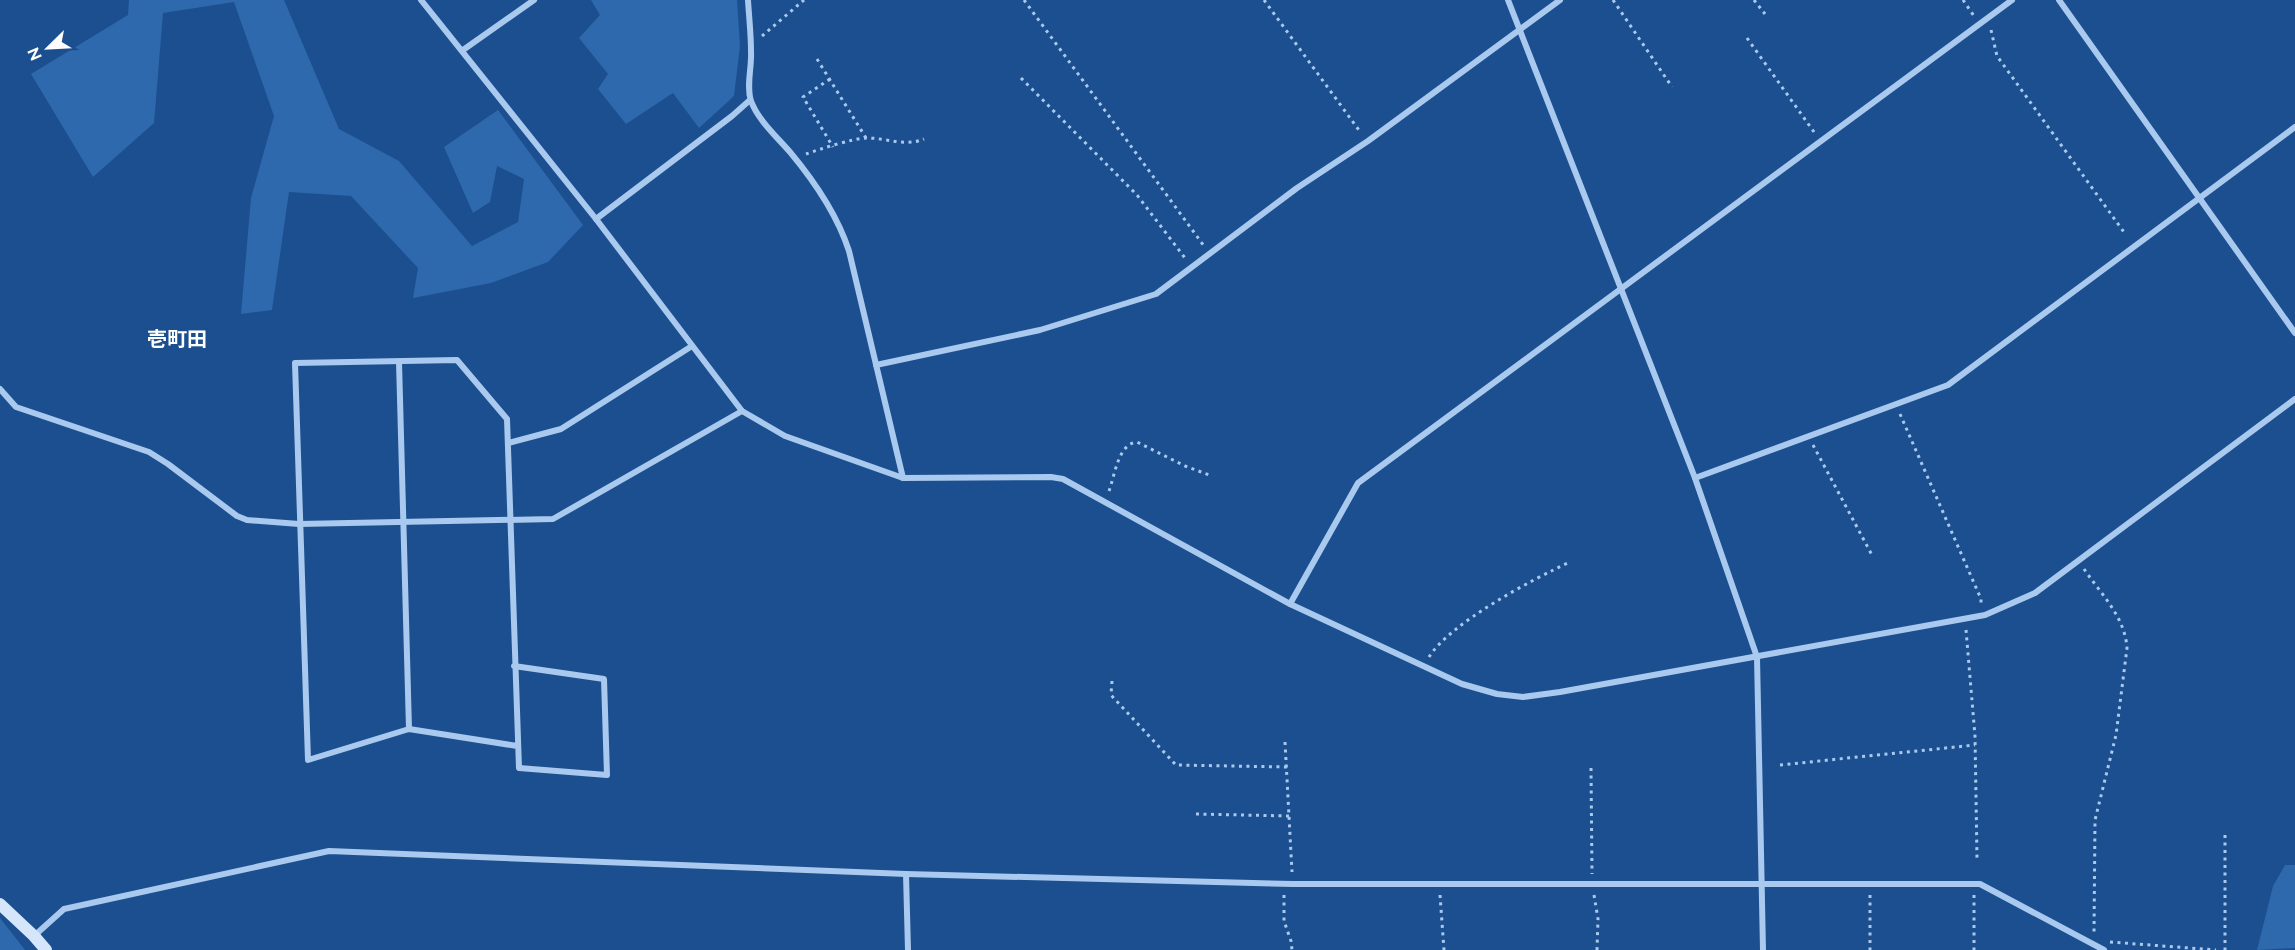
<svg xmlns="http://www.w3.org/2000/svg" width="2295" height="950" viewBox="0 0 2295 950" font-family="Raleway,'Noto Sans JP',sans-serif">
  <style>
    .green { fill: #2e69ad }
    .lines { fill: none; stroke-linecap: round; stroke-linejoin: round }
    .path { stroke: #a9c9ee; stroke-width: 3; stroke-dasharray: 3 4.5; stroke-linecap: butt }
    .street { stroke: #a9c9ee; stroke-width: 6 }
    .secondary { stroke: #d6e6fa; stroke-width: 12 }
    .labels { text-anchor: middle; dominant-baseline: central; stroke-width: 5; stroke-linejoin: round; paint-order: stroke }
    .quarter-label { font-size: 20px; font-weight: bold; fill: #fff; stroke: #1b4f8f }
  </style>
  <rect width="100%" height="100%" fill="#1b4f8f"/>
  <!-- green -->
  <g class="green">
    <path d="M129,0h155l55,129 60,32 73,85 46,-24 6,-43 -27,-13 -7,36 -17,11 -29,-66 54,-37 85,115 -35,37 -57,21 -78,15 5,-30 -67,-72 -62,-4 -17,118 -31,4 10,-116 23,-82 -40,-114 -71,11 -9,110 -61,54 -62,-103 97,-59z"/>
    <path d="M591,0h146l3,46 -6,50 -35,32 -26,-35 -47,31 -28,-35 10,-15 -29,-36 21,-23z"/>
    <path d="M2285,865h10v83l-38,2 16,-64z"/>
    <path d="M0,918l25,32h-25z"/>
  </g>
  <g class="lines">
    <!-- path -->
    <g class="path">
      <path d="M1024,0l180,246"/>
      <path d="M1264,0l97,133"/>
      <path d="M1613,0l59,87"/>
      <path d="M1754,0l11,14"/>
      <path d="M1963,0l11,16"/>
      <path d="M1991,30l6,26 129,179"/>
      <path d="M762,36l42,-36"/>
      <path d="M1747,38l67,94"/>
      <path d="M817,59l49,79"/>
      <path d="M1021,78l116,117 48,63"/>
      <path d="M830,79l-27,18 30,50"/>
      <path d="M806,154c14,-5 48,-16 61,-16 20,0 38,9 57,1"/>
      <path d="M1900,414l81,185v7"/>
      <path d="M1813,445l60,112"/>
      <path d="M1109,491c6,-16 9,-47 28,-49l48,24 27,10"/>
      <path d="M2084,569c17,25 41,48 43,79l-11,87 -21,85 -1,113"/>
      <path d="M1966,630l9,106 2,123"/>
      <path d="M1429,657c21,-34 104,-78 141,-95"/>
      <path d="M1112,681l-1,14 65,70 111,2"/>
      <path d="M1285,742l7,130"/>
      <path d="M1780,765l195,-20"/>
      <path d="M1591,768l1,106"/>
      <path d="M1196,814l93,2"/>
      <path d="M2225,835v115"/>
      <path d="M1284,895v26l7,20 1,9"/>
      <path d="M1440,895l4,55"/>
      <path d="M1594,895l4,24 -1,31"/>
      <path d="M1870,895v55"/>
      <path d="M1974,895v55"/>
      <path d="M2110,942l106,8"/>
    </g>
    <!-- street -->
    <g class="street">
      <path d="M421,0l175,219 146,192 43,25 118,42 148,-1 12,2 227,125 172,80 35,10 26,3 37,-5 425,-77 50,-22 260,-194"/>
      <path d="M748,0c1,17 3,34 3,51 1,16 -5,35 0,50 7,19 26,36 39,51 25,30 47,62 59,99l54,227"/>
      <path d="M1508,0l187,478 62,179 6,293"/>
      <path d="M2059,0l236,333"/>
      <path d="M463,50l71,-50"/>
      <path d="M596,219l136,-103 18,-16"/>
      <path d="M399,362l10,367"/>
      <path d="M876,365l164,-35 116,-36 141,-106 71,-47 192,-141"/>
      <path d="M0,389l16,18 133,45 19,12 69,52 10,4 52,4 254,-5 189,-108"/>
      <path d="M508,443l53,-14 131,-83"/>
      <path d="M1695,478l253,-93 347,-258"/>
      <path d="M1290,604l68,-121 654,-483"/>
      <path d="M514,666l90,13 3,96 -88,-7 -12,-349 -50,-59 -162,3 13,397 101,-31 108,17"/>
      <path d="M906,874l2,76"/>
      <path d="M34,936l30,-27 265,-58 577,23 387,10h687l124,66"/>
    </g>
    <!-- secondary -->
    <path class="secondary" d="M0,904l34,32 12,14"/>
  </g>
  <g class="labels">
    <!-- quarter labels -->
    <g class="quarter-label">
      <text x="177" y="339">壱町田</text>
    </g>
  </g>
  <!-- north arrow -->
  <g transform="translate(48 48) rotate(246)" stroke="#1b4f8f" stroke-width="4.5" paint-order="stroke">
  <path d="M0-4.5L10 22L0 15L-10 22Z" fill="#ffffff"/>
  <text y="-9" font-size="16" font-weight="bold" text-anchor="middle" fill="#ffffff">N</text>
  </g>
</svg>
